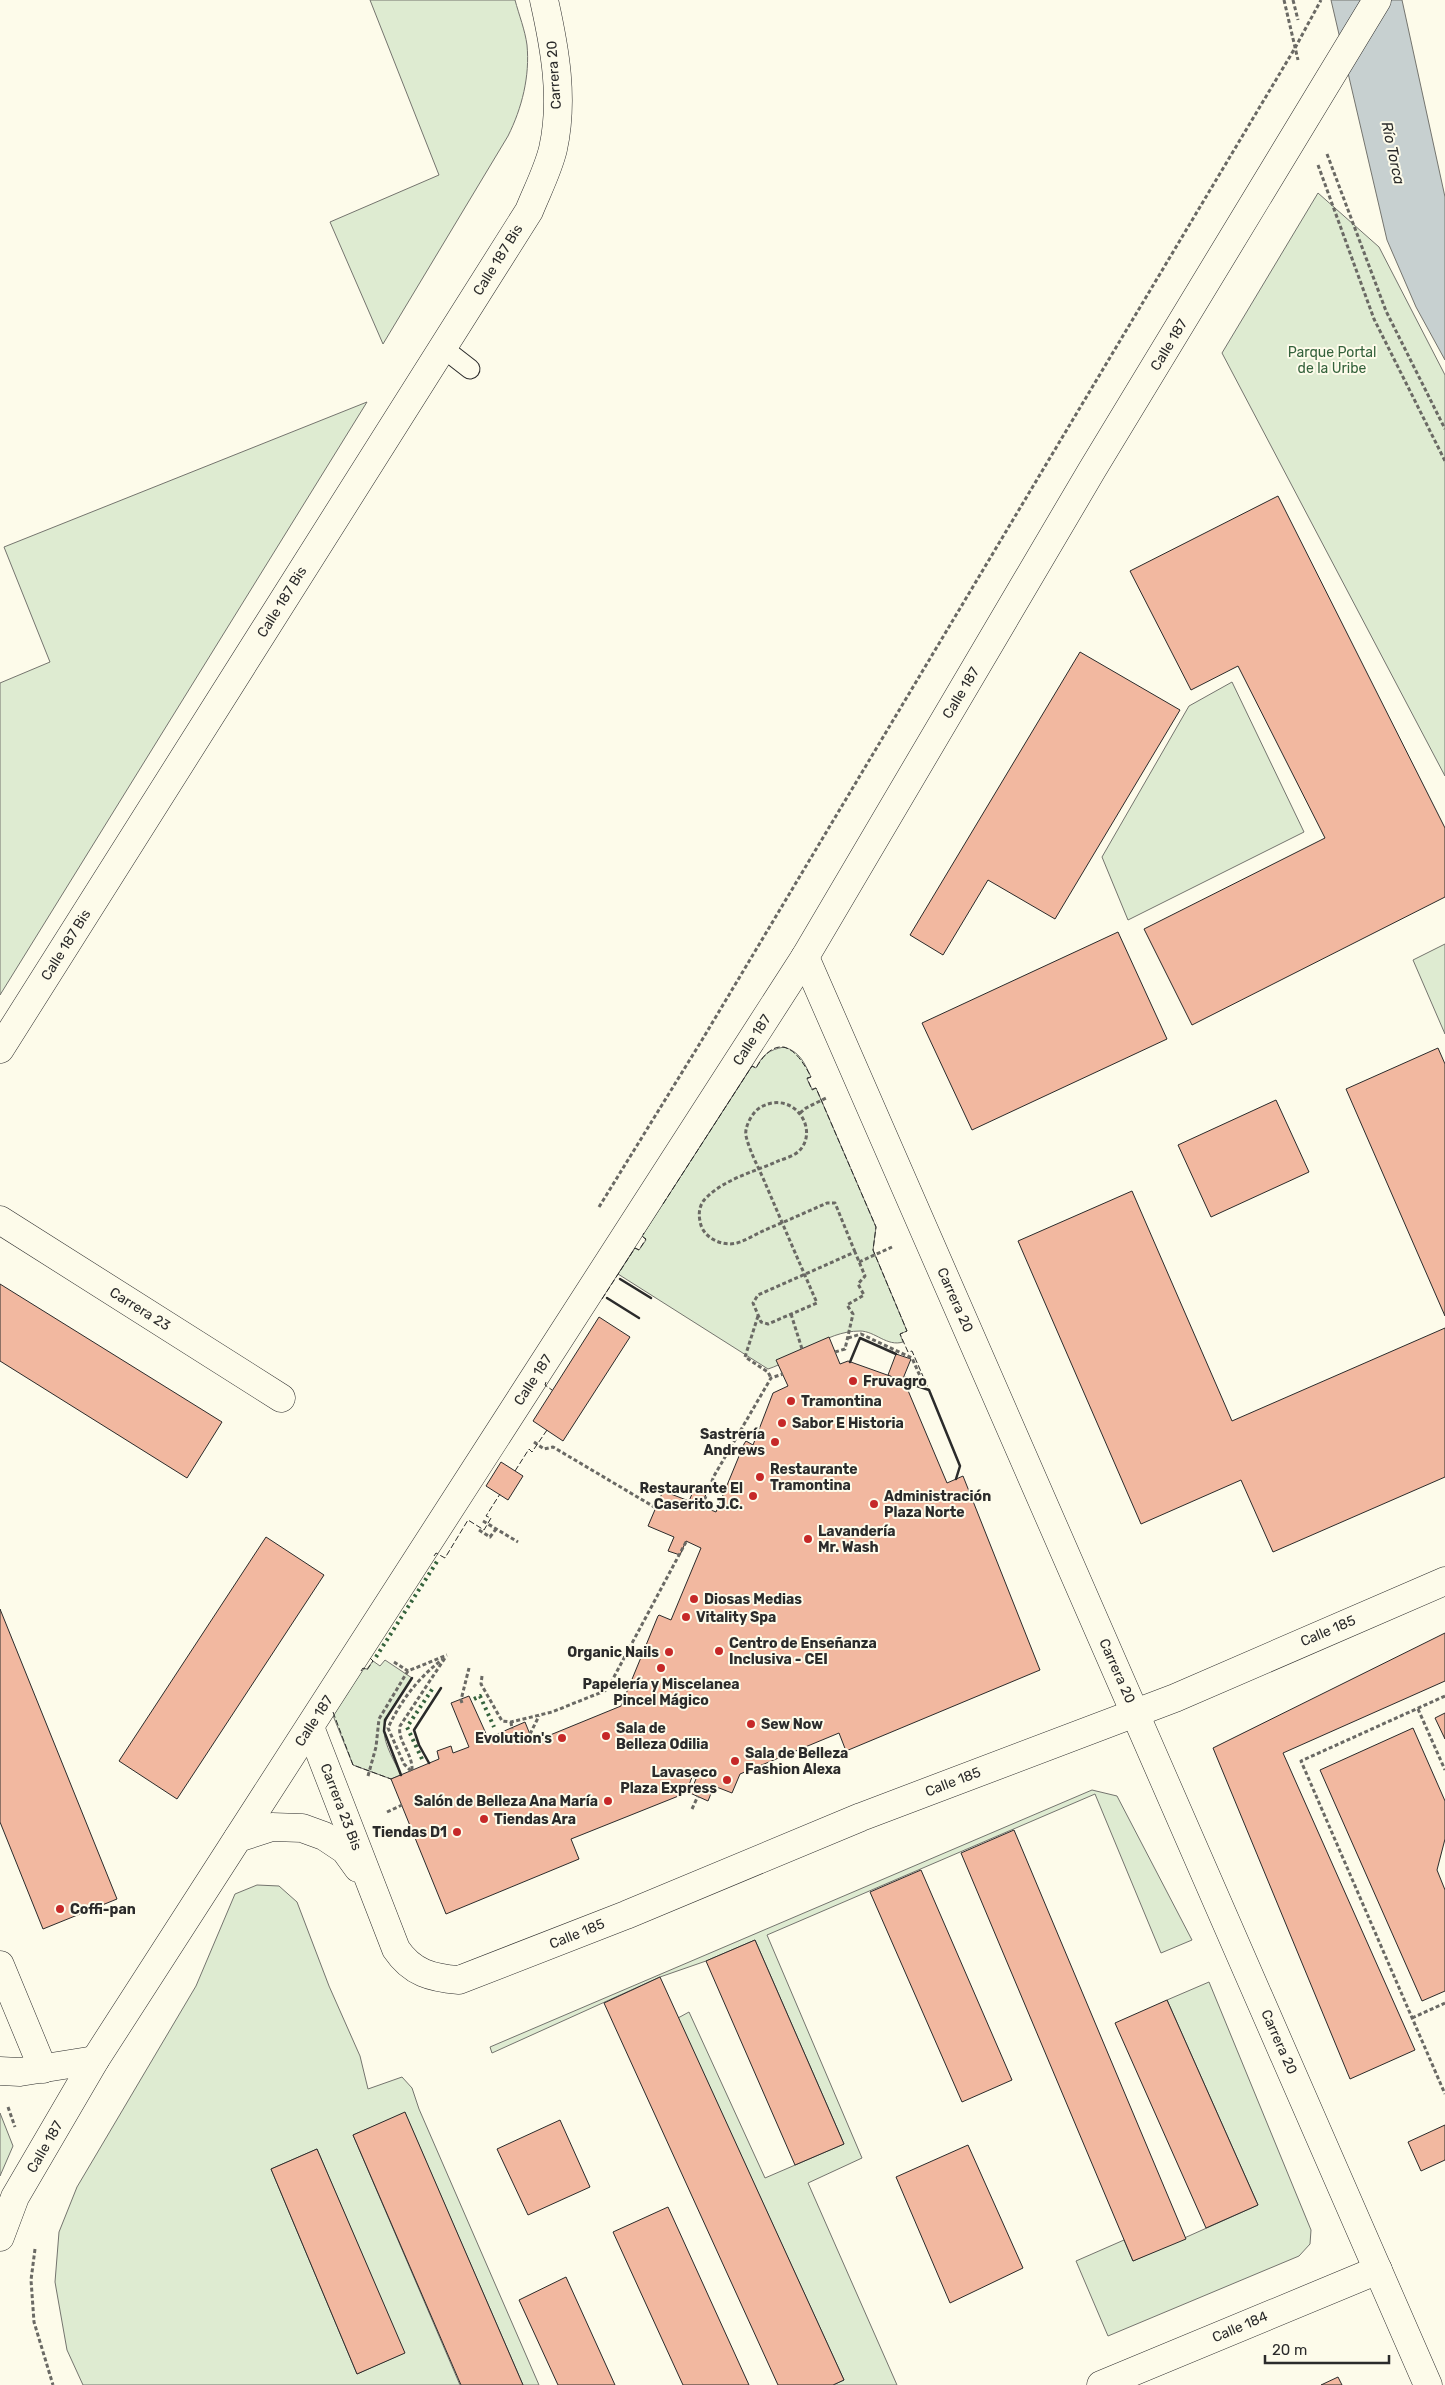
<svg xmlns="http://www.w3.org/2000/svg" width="1445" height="2385" viewBox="0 0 1445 2385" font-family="Rubik,sans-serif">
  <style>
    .green { fill: #deebd1; stroke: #74746e; fill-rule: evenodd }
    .water { fill: #c7d0d0; stroke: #74746e }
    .building { fill: #f2b8a0; stroke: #2b2b2b }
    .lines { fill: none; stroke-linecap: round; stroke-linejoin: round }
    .service-casing { stroke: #2b2b2b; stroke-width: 21 }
    .minor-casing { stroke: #2b2b2b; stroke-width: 29 }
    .tertiary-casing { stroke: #2b2b2b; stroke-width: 29 }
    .path { stroke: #6a6964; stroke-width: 3; stroke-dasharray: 4 2.5; stroke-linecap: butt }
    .service { stroke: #fdfbea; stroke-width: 19 }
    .minor { stroke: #fdfbea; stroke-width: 28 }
    .tertiary { stroke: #fdfbea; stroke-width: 28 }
    .hedge { stroke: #34623c; stroke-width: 4; stroke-dasharray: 2.5 4; stroke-linecap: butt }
    .fence { stroke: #2b2b2b; stroke-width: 1; stroke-dasharray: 6 2.5; stroke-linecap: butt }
    .wall { stroke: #2b2b2b; stroke-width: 2.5 }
    .poi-dot { fill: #c62828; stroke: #fdfbea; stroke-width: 2 }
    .labels { text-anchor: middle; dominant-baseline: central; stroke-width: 4; stroke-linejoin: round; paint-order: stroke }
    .street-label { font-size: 14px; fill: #2b2b2b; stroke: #fdfbea }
    .park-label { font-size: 14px; fill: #34623c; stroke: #fdfbea }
    .poi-label { font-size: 14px; font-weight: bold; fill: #2b2b2b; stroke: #fdfbea; text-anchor: start }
    .water-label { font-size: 15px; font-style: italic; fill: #2b2b2b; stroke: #fdfbea }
  </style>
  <rect width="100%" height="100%" fill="#fdfbea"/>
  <!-- green -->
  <g class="green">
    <path d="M370,0h145c4,15 10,30 12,45 3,31 -5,63 -19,91l-125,208 -53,-122 109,-47z"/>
    <path d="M1318,193l61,54 66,128v401l-223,-423z"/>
    <path d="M367,402l-367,593v-312l50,-21 -46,-115z"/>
    <path d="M1232,682l72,150 -176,88 -26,-63 87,-151z"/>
    <path d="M1445,944v90l-32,-74z"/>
    <path d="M784,1047c16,5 20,15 27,30l-4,2 5,10 4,-1 60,139 -3,23 34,81 -7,3 3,8c-16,5 -28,-11 -43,-11 -36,0 -61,28 -92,38l-150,-95 17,-26 4,2 7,-10 -4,-4 110,-170 4,2c7,-14 13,-18 28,-21z"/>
    <path d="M385,1660l27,18c-8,13 -28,38 -28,52 0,15 11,32 17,45l-10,4 -38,-14 -21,-52 31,-45 4,1 6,-8 7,5z"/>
    <path d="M1092,1790l25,6 75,144 -31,13 -66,-159 -328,141 95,223 -54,25 89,202h-64l11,-5 -166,-362 11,-6 76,166 79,-34 -89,-204 -49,21 -46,16 -168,76 -2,-6z"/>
    <path d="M257,1885l22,1 18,16 32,84 31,70 8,33 34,-12 10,11 7,21 120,276h-16l-118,-272 -52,22 107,250h-377l-16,-35 -12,-68 4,-50 18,-45 119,-201 39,-92zM317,2149l87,204 -47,21 -86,-205z"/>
    <path d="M1209,1982l102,248 -1,14 -11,12 -191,80 -32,-75 48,-21 9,21 125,-56 -91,-205z"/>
    <path d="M0,2113l13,33 -13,30z"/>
  </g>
  <!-- water -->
  <path class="water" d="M1331,0h71l43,197v163l-29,-53 -29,-67z"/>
  <!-- building -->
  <g class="building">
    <path d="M1278,496l167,332v69l-253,128 -48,-96 181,-91 -87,-172 -47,24 -61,-119z"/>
    <path d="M1080,652l100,58 -125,209 -67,-39 -45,75 -33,-20z"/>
    <path d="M1118,932l49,107 -195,91 -50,-107z"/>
    <path d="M1438,1048l7,16v252l-99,-227z"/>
    <path d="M1276,1100l33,72 -98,45 -33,-72z"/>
    <path d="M1132,1191l100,230 213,-93v149l-172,75 -32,-72 -100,44 -123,-283z"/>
    <path d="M0,1284l222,138 -35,56 -187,-117z"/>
    <path d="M599,1317l31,20 -67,104 -30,-20z"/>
    <path d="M829,1337l11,27 8,-3 56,20 43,102 16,-7 77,194 -194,81 -7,-18 -99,41 -8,19 -18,-7 -6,15 -18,-8 6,-14 -4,-2 -6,16 -115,46 8,20 -133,55 -55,-135 48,-20 -2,-8 14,-5 2,7 16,-6 -18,-44 18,-7 19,42 37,-16 8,20 88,-36 37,-90 1,-1 12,5 30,-72 -15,-7 -6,14 -12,-4 6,-14 -26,-11 15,-35 26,10 6,-14 12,5 -6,14 15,6 28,-68 2,-3 7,4 20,-52 15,-7 -12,-26z"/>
    <path d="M896,1354l15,5 -9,22 -14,-6z"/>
    <path d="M501,1462l22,14 -15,24 -22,-14z"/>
    <path d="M266,1537l58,38 -147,224 -58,-38z"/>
    <path d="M0,1609l117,290 -74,30 -43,-107z"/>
    <path d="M1445,1633v48l-162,72 132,297 -65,29 -137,-331z"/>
    <path d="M1445,1713v26l-10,-21z"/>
    <path d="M1413,1728l32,73v38l-8,31 8,20v101l-23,10 -102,-231z"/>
    <path d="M1014,1830l172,409 -53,22 -172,-408z"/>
    <path d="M921,1870l91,210 -50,22 -92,-210z"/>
    <path d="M755,1940l89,204 -49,21 -89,-204z"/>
    <path d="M660,1977l184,403 -11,5h-55l-174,-382z"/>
    <path d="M1167,2000l91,205 -52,23 -91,-205z"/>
    <path d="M405,2112l118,273h-62l-108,-250z"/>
    <path d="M560,2120l30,67 -62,28 -31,-66z"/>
    <path d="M1445,2125v35l-24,11 -13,-29z"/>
    <path d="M968,2145l55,123 -73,35 -54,-126z"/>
    <path d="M317,2149l88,204 -48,21 -86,-205z"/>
    <path d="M668,2207l81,178h-66l-70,-153z"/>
    <path d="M566,2277l49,108h-57l-39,-85z"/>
    <path d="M1338,2377l4,8h-21z"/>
  </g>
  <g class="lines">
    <!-- service casing -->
    <g class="service-casing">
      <path id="service" d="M443,348l27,21"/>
    </g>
    <!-- minor casing -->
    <g class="minor-casing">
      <g id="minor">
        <path d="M805,957l623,1428"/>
        <path d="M0,1049l529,-838c8,-20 19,-41 24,-62 11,-50 2,-100 -9,-149"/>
        <path d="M0,1220l281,178"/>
        <path d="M310,1727l86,222c16,24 36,29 63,31l167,-65 235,-98 314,-119 270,-117"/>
        <path d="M238,1838l34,-11 30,1 22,8 21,14 13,18"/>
        <path d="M0,1965l43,104"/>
        <path d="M1101,2385l277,-115"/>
      </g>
    </g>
    <!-- tertiary casing -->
    <g class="tertiary-casing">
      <g id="tertiary">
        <path d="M0,2071l20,1 75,-12"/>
        <path d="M0,2237l15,-40 80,-137 710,-1103 287,-487 285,-470"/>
      </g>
    </g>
    <!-- path -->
    <g class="path">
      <path d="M1284,0l14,60"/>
      <path d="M1293,0l5,20"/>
      <path d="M1327,154l59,157 59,118"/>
      <path d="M1318,165l56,154 71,142"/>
      <path d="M800,1113l6,-5 22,-11"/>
      <path d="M599,1207l103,-167 593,-992 26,-48"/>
      <path d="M859,1262l33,-15"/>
      <path d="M791,1314l11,35"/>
      <path d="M758,1316l-13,41 23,15 3,6"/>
      <path d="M848,1338l13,-4 51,24 12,27 -21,-8"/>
      <path d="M835,1352l10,-3 8,-35 -6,-9 17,-10 -6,-11 7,-8 -10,-24 -97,43 -5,8 8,19 7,2 49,-21c-17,-39 -34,-78 -51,-118 -6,-15 -16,-32 -20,-49 -2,-9 7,-25 15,-29 33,-18 60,24 37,45 -5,4 -14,7 -20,9 -24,11 -53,18 -71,36 -7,6 -9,15 -7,24 2,16 21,26 37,22 10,-3 19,-9 28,-13 21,-9 42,-18 62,-27h8l20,49"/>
      <path d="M534,1442l10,7 9,-2 103,61"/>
      <path d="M702,1506l12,-30 57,-98 12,-4"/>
      <path d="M483,1521l35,21"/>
      <path d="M479,1530l11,7 6,-8"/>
      <path d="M394,1662l14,9"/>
      <path d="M482,1676l-1,8 21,37 9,1 41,-10 55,-22 79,-148"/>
      <path d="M1445,1696l-144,65 144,333"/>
      <path d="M462,1703l-1,-3 8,-32"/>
      <path d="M1418,1709l27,61"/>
      <path d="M511,1722l1,7"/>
      <path d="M530,1734l9,-18"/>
      <path d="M412,1770c1,-16 -15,-29 -12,-44l45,-68"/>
      <path d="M411,1771l-7,-7 -16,-36c13,-28 31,-51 55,-69"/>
      <path d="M368,1776l8,-29 3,-28 27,-45 2,-3 39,-16"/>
      <path d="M692,1809l6,-13"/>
      <path d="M387,1812l15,-7"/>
      <path d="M1412,2018l33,-15"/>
      <path d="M8,2107l7,20"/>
      <path d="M35,2249l-4,31 3,42 19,63"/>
    </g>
    <!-- service -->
    <use href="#service" class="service"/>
    <!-- minor -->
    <use href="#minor" class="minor"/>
    <!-- tertiary -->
    <use href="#tertiary" class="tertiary"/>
    <!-- hedge -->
    <g class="hedge">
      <path d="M376,1657l62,-97"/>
      <path d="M474,1699l6,-3 14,31"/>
      <path d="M422,1759l-15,-32 26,-39"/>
    </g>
    <!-- fence -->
    <g class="fence">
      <path d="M663,1204l89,-138 4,2c21,-36 40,-21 55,9l-4,1 5,12 4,-2 60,139 -3,23 34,81 -7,3 8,18 4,-1 17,39"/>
      <path d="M602,1299l33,-51 4,2 7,-11 -4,-3 2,-3"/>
      <path d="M904,1381l25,9 31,76"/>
      <path d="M546,1382l-1,3 7,5"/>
      <path d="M515,1471l14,-22 3,3 15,-22"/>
      <path d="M434,1556l2,-3 9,5 23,-38 16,10 7,-12 -5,-2 14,-22"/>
      <path d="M361,1671l2,-3 4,2 6,-9 -4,-4"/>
      <path d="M333,1712l20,53 38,14"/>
    </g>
    <!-- wall -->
    <g class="wall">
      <path d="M620,1279l31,19"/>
      <path d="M607,1298l32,20"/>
      <path d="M850,1362l10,-24 36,16"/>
      <path d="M902,1381l27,9 31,76 -4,13"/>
      <path d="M429,1763l-10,-18 -5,-15 27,-42"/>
      <path d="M401,1775l-17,-44 1,-11 27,-42"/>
    </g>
  </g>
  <!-- markers -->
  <g class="poi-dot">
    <circle cx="853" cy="1381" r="5"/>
    <circle cx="791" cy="1401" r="5"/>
    <circle cx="782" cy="1423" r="5"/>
    <circle cx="775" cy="1442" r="5"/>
    <circle cx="760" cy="1477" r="5"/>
    <circle cx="753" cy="1496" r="5"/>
    <circle cx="874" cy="1504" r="5"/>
    <circle cx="808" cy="1539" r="5"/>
    <circle cx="694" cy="1599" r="5"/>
    <circle cx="686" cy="1617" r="5"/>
    <circle cx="719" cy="1651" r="5"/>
    <circle cx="669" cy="1652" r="5"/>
    <circle cx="661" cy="1668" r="5"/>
    <circle cx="751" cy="1724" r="5"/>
    <circle cx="606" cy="1736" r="5"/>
    <circle cx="562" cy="1738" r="5"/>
    <circle cx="735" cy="1761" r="5"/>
    <circle cx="727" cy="1780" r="5"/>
    <circle cx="608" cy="1801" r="5"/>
    <circle cx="484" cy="1819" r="5"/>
    <circle cx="457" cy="1832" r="5"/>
    <circle cx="60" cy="1909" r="5"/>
  </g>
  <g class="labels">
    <!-- street labels -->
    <g class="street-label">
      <text transform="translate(554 75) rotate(-94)">Carrera 20</text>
      <text transform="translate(498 260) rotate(-58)">Calle 187 Bis</text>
      <text transform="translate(1169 345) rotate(-59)">Calle 187</text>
      <text transform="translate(282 602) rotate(-58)">Calle 187 Bis</text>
      <text transform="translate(961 693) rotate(-59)">Calle 187</text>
      <text transform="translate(66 945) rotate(-58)">Calle 187 Bis</text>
      <text transform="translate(752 1040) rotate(-57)">Calle 187</text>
      <text transform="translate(955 1300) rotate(66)">Carrera 20</text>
      <text transform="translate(140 1309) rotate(32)">Carrera 23</text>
      <text transform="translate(533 1380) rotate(-57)">Calle 187</text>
      <text transform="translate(1328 1631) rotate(-23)">Calle 185</text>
      <text transform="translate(1117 1671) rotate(66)">Carrera 20</text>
      <text transform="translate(314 1721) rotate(-57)">Calle 187</text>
      <text transform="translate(953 1782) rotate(-21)">Calle 185</text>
      <text transform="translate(341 1807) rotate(69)">Carrera 23 Bis</text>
      <text transform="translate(577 1934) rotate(-22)">Calle 185</text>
      <text transform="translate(1279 2042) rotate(66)">Carrera 20</text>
      <text transform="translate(45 2147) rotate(-60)">Calle 187</text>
      <text transform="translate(1240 2327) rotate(-23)">Calle 184</text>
    </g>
    <!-- park labels -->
    <g class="park-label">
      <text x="1332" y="352">Parque Portal<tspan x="1332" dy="16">de la Uribe</tspan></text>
    </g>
    <!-- poi labels -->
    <g class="poi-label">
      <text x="863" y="1381">Fruvagro</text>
      <text x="801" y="1401">Tramontina</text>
      <text x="792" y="1423">Sabor E Historia</text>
      <text x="765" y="1434" text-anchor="end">Sastrería<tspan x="765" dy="16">Andrews</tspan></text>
      <text x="770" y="1469">Restaurante<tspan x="770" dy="16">Tramontina</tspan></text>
      <text x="743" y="1488" text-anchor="end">Restaurante El<tspan x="743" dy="16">Caserito J.C.</tspan></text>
      <text x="884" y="1496">Administración<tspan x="884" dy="16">Plaza Norte</tspan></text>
      <text x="818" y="1531">Lavandería<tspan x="818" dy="16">Mr. Wash</tspan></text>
      <text x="704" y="1599">Diosas Medias</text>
      <text x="696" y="1617">Vitality Spa</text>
      <text x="729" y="1643">Centro de Enseñanza<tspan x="729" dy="16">Inclusiva - CEI</tspan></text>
      <text x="659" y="1652" text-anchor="end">Organic Nails</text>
      <text x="661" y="1684" text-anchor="middle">Papelería y Miscelanea<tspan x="661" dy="16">Pincel Mágico</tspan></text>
      <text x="761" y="1724">Sew Now</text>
      <text x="616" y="1728">Sala de<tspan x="616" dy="16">Belleza Odilia</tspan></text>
      <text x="552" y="1738" text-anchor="end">Evolution's</text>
      <text x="745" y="1753">Sala de Belleza<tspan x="745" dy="16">Fashion Alexa</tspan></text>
      <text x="717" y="1772" text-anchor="end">Lavaseco<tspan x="717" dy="16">Plaza Express</tspan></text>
      <text x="598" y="1801" text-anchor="end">Salón de Belleza Ana María</text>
      <text x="494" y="1819">Tiendas Ara</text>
      <text x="447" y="1832" text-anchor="end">Tiendas D1</text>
      <text x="70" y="1909">Coffi-pan</text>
    </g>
    <!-- water labels -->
    <g class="water-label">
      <text transform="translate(1393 153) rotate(78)">Río Torca</text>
    </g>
  </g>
  <!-- scale -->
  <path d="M1265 2355v8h124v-8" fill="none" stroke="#2b2b2b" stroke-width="2.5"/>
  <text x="1272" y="2355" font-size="15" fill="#2b2b2b" stroke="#fdfbea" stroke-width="4" paint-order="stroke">20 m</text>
</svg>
